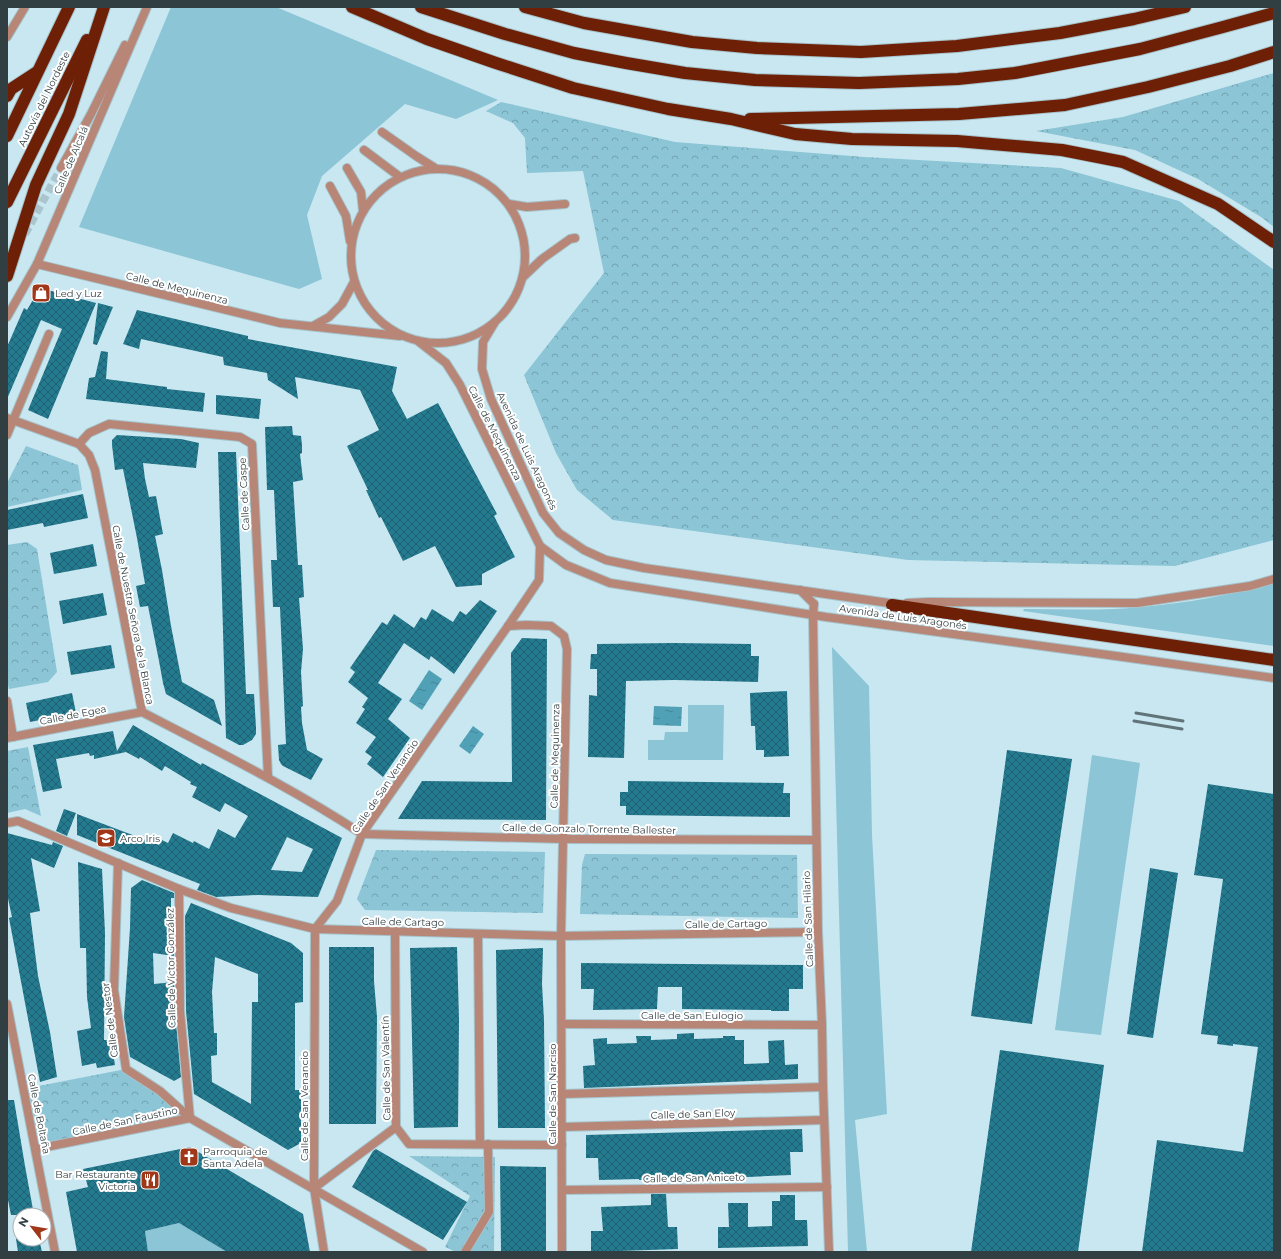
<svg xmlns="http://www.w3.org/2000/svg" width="1281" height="1259" viewBox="0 0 1281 1259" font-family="Montserrat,sans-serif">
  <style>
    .green { fill: #8bc5d6 }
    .park { fill: url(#park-crowns) }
    .water { fill: url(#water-ripples) }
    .building { fill: url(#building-cross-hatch); fill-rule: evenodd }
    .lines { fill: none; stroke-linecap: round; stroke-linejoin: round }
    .minor-tunnel { stroke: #aac5cd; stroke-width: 8; stroke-dasharray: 8 4; stroke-linecap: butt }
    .pedestrian-casing { stroke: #a7c2ca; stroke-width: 10 }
    .minor-casing { stroke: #a7c2ca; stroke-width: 10 }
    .motorway-casing { stroke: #a7c2ca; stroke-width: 14 }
    .pedestrian { stroke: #b78677; stroke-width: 8 }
    .minor { stroke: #b78677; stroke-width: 8 }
    .motorway { stroke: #6e2007; stroke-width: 12 }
    .rail { stroke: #607378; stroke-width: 3 }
    .labels { text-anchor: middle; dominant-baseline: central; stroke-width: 4; stroke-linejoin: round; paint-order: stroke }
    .street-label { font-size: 10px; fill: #323f42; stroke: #fff }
    .poi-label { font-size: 10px; fill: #323f42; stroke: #fff; text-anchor: start }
  </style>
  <defs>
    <pattern id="park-crowns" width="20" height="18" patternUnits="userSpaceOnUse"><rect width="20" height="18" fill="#8bc5d6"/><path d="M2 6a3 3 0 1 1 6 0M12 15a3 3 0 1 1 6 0" fill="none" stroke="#72a1af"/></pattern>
    <pattern id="water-ripples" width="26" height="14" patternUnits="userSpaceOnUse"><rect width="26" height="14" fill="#51a1b6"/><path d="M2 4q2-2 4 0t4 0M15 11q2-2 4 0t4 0" fill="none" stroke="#448596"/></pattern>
    <pattern id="building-cross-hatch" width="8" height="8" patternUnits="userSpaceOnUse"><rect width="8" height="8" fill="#247a8e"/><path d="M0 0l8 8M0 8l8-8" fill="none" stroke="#1f6070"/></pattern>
  </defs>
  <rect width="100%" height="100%" fill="#c8e7f0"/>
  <!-- green -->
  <g class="green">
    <path d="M171,7h105l222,93 -42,19 -51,-15 -83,72 -15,39 15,64 -23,10 -220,-62z"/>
    <path d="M1274,583v63l-251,-35 1,-2c39,0 79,2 118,-2 45,-4 89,-12 132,-24z"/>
    <path d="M832,647l37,39 3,149 15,279 -32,6 12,132h-19z"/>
    <path d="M688,705h36l-1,55h-75v-20h16l1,-8h23z"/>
    <path d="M1092,755l48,8 -39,272 -46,-5z"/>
    <path d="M179,1223l48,29h-79l-3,-21z"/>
  </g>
  <!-- park -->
  <g class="park">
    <path d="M1274,73v154l-13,-10 -63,-38 -63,-29 -99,-19 87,-14z"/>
    <path d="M501,102l174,40 189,15 197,11 118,33 95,69v270l-99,26 -267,-6 -295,-40 -36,-30 -21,-37 -32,-78 80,-102 -21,-102 -56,2 -2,-35 -12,-15 -27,-12z"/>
    <path d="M26,446l52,19 4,25 -75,17v-24z"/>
    <path d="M27,542l10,7 20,123 -9,10 -39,7 -2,-9v-135z"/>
    <path d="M28,747l13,69 -16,-7 -18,4v-62z"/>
    <path d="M376,850l169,2 -2,61 -178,-3 -8,-11z"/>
    <path d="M585,854l212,1 1,63 -218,-4 2,-49z"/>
    <path d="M126,1069l64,49 -154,31 -13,-60z"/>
    <path d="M409,1156l86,1 -1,95h-38l-11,-5 25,-51z"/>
  </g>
  <!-- water -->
  <g class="water">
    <path d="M429,670l13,9 -20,31 -13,-9z"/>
    <path d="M654,706l28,1 -1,19 -28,-1z"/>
    <path d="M473,726l11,8 -14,20 -11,-8z"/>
  </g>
  <!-- building -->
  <g class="building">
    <path d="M40,288l56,15 -48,116 -20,-9 34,-81 -21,-9 -34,79v-52l17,-39 3,2z"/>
    <path d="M98,303l15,4 -16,38 -4,-1z"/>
    <path d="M137,310l111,26v3l149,28 -5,24 15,28 31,-16 59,111 -3,2 21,41 -33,17v11l-26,2 -21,-41 -32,15 -22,-44 -2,1 -13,-28h2l-21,-44 32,-16 -19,-40 -65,-13 3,22 -30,-19 -1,-7 -43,-8 -1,-8 -82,-18 -2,10 -16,-5z"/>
    <path d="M101,351l7,1 -2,27 61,8v2l38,4 -2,19 -117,-13 3,-21 6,-1z"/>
    <path d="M216,395l45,4 -2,20 -43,-5z"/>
    <path d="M292,426l1,9 8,1 1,9v8l-2,1 3,26 -10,2 5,83h4l2,32 -5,1 4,51 -2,23 2,34 -2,1 1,16 5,27 16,9 -12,21 -28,-14 -2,-2 -2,-4 -1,-15 8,-1 -1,-21 -5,-116h-7l-1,-24 -1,-23h6l-3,-70h-7l-2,-63z"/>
    <path d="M117,435l64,4 18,4 -3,25 -53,-5 2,16 4,18 7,-1 7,38 -8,2 7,34 9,56 11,56 32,18 8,26 -56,-32 -3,-11 -4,-22 -11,-55 -8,1 -4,-21 9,-2 -8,-46 -14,-69 -8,1 -3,-25v-5z"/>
    <path d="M218,452h18l10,242h8l2,34v6l-4,6 -9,5h-4l-13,-7z"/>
    <path d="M83,494l5,24 -44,9 -1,-4 -36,7v-20z"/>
    <path d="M93,544l4,22 -43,8 -4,-21z"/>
    <path d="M103,593l4,22 -44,9 -4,-23z"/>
    <path d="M480,600l17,11 -43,63 -23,-18 -2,4 -25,-17 -26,40 24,16 -14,20 22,19 -27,39 -16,-13 5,-7 -7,-5 11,-15 -20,-14 9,-14 -3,-2 6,-9 -20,-16 7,-10 -5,-4 32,-46 5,3 7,-11 20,14 7,-11 5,3 6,-11 21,13 7,-11 6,4z"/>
    <path d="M522,638l25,1 -1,181 -148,-1 24,-38 90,1 -1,-129z"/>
    <path d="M673,643l78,1v12h8l-1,26 -84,-2 -48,1 -2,77 -36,-1 1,-62 8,1v-27h-7l1,-15h6v-10z"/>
    <path d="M111,645l4,23 -44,7 -4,-23z"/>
    <path d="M787,691l2,65 -25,1v-7h-8l-1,-24h-4l-1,-33z"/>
    <path d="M72,693l4,20 -46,9 -4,-19z"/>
    <path d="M133,725l68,40 1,-2 140,75 -24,59 -60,-2 -42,2 -19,-7 3,-6 -123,-49v-21l82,31 3,-5 6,3 5,-10 20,10 1,-2 15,8 9,-20 17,9 13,-22 -23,-13 -5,9 -28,-15 5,-10 -7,-3 1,-2 -26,-16 -3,5 -22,-14 -1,2 -13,-7 -32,7v-4l-4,1 -1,-3 -33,6 6,29 -19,4 -10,-47 80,-14 4,20zM287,837l26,12 -11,23 -31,-2z"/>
    <path d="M1007,750l65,9 -40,265 -61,-8z"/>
    <path d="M628,781l156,2 -1,10h7v24l-164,-2v-9h-6v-14h8z"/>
    <path d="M1208,784l66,10v458h-132l15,-112 86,12 15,-105 -25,-3v2l-16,-2 1,-8 -17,-2 22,-155 -29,-4z"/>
    <path d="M64,809l12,4 -9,23 -11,-5z"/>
    <path d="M7,833l45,12 1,-3 10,4 -9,22 -23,-10 9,53 -10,2 8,63 12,56 7,45 -17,5 -31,-164 3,-1 -5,-23z"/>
    <path d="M78,862l24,7 3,64 -1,107h12l2,10 -6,-3 3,18 -18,3 -1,-5 -14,3 -5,-35 14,-3 -4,-31 -1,-49h-6z"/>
    <path d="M1150,868l28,5 -25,165 -26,-4z"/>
    <path d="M142,880l32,13v5h-3v48l3,-7v17l-21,-3 1,31 20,-2 1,30 6,65 -7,4 -44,-24 -6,-40 6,-89 1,-40z"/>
    <path d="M191,903l100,40 12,10v49l-8,1v87h6v53l-13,7 -94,-56 -8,-83 -1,-95zM215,957l43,17v28h-6l-1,102 -39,-22 -1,-26 6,-1v-22h-3l-2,-41z"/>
    <path d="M329,947h45v34l3,36 -1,107h-47z"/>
    <path d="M457,947l2,73 -1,107 -44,1 -4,-180z"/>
    <path d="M543,948l-1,36 2,36 1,108h-47l-2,-178z"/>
    <path d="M581,963l222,2v24h-14v22h-18v-1l-89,-1v-22h-24l-1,22 -64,1 1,-21h-13z"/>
    <path d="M694,1033v6l29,-1v-2h12v4h9v24l25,-1 -1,-22 16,-1 1,25 13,-1v15l-214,9 -1,-22 12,-1 -2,-26 14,-1v6l30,-1 -1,-7h15v4l26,-1v-5z"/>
    <path d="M1000,1050l104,15 -26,187h-107z"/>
    <path d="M7,1100h7l11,66 9,49h-23l-4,-20z"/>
    <path d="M802,1129l1,23h-13l1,23 -64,3 -1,-1 -60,1v5l-16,1v-4h-11v-1l-40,1 -1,-22h-12v-23z"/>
    <path d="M190,1147l113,67 7,38h-83l-48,-29 -34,8 3,21h-71l-11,-60 22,-5 -5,-18z"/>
    <path d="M376,1149l91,53 -24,38 -91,-53 21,-36z"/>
    <path d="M500,1166l46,1v85h-45z"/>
    <path d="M651,1194h15l2,33h9l1,22 -87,3v-21h12l-2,-24 50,-2z"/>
    <path d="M780,1195h15v25h12l1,26 -90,2v-21h11l-1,-24h20v24l24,-1v-25h8z"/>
    <path d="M16,1239h23l3,13h-24z"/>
  </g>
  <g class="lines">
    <!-- minor-tunnel -->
    <path class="minor-tunnel" d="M25,234l36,-66"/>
    <!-- pedestrian casing -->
    <g class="pedestrian-casing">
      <g id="pedestrian">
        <path d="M478,934l2,210"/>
        <path d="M314,1188l82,-61"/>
        <path d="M465,1252l24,-40 -1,-68"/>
      </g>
    </g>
    <!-- minor casing -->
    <g class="minor-casing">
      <g id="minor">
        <path d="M7,37l18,-30"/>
        <path d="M382,132l34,24 19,12"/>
        <path d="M364,150l36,27"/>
        <path d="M61,168l30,-54 34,-69"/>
        <path d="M347,168l14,24 2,19"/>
        <circle cx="438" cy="256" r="87"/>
        <path d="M330,186l16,30 4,25"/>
        <path d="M509,204l18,3 38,-3"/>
        <path d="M37,264l243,59 120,13"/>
        <path d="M523,277l19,-18 28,-20 5,-1"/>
        <path d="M7,317l30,-53 110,-257"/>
        <path d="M495,322l-12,20 -1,27 9,30 52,114 16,20 25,17 22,10 38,8 252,36"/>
        <path d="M313,326l16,-9 13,-13 12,-22"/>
        <path d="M418,341l28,22 14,22 80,161 26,19 44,18 216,34 290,39 158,22"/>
        <path d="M7,418l72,26 10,11 6,15 47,242c75,39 150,76 220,122"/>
        <path d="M7,435l42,-101"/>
        <path d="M79,444l10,-11 20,-9 131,13 12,7 16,333"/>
        <path d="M800,590l14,14"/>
        <path d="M907,603l21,-1 209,1 113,-17 24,-7"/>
        <path d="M814,604l-1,11 5,317 4,93 1,62 6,165"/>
        <path d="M508,626l18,-1 25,1 13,10 3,13 -6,287 1,316"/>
        <path d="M7,701l6,36"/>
        <path d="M7,738l135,-26"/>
        <path d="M7,823l11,-2 161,68 52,19 84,21 246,7 257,-4"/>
        <path d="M362,834l202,5 251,1"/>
        <path d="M118,863l-4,127 12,79 34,22 30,27 233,134"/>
        <path d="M179,889l1,122 10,107"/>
        <path d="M395,931l1,196 13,17 153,1"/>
        <path d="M7,1004l48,248"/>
        <path d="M562,1024l260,1"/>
        <path d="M562,1094l261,-7"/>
        <path d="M562,1127l262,-7"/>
        <path d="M36,1149l154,-31"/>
        <path d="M562,1190l265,-3"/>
        <path d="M324,1252l-10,-64 1,-259 22,-28 25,-67 146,-208 31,-46 1,-34"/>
      </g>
    </g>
    <!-- motorway casing -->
    <g class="motorway-casing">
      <g id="motorway">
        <path d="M352,7l75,32 69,24 77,25 95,21 63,10 64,15 57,5 105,2 105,9 61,12 95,42 56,38"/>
        <path d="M421,7l84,27 69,19 52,10 59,10 70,7 104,3 99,-4 57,-6 125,-24 83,-22 51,-14"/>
        <path d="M525,7l59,16 108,19 65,6 104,4 96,-6 103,-13 74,-14 51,-12"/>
        <path d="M7,96l4,-7 26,-17"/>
        <path d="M750,119l209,-5 106,-9 83,-18 82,-21 44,-14"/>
        <path d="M7,136l62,-129"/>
        <path d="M7,202l80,-162"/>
        <path d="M7,276l29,-91 33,-71 35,-107"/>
        <path d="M892,605l382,55"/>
      </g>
    </g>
    <!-- pedestrian -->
    <use href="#pedestrian" class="pedestrian"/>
    <!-- minor -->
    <use href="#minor" class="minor"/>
    <!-- motorway -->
    <use href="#motorway" class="motorway"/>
    <!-- rail -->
    <g class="rail">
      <path d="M1136,713l47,8"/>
      <path d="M1134,721l48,8"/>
    </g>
  </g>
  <!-- icons -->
  <defs>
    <g id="shop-square" transform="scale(1)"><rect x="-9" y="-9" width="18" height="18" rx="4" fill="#9f3718" stroke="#fff"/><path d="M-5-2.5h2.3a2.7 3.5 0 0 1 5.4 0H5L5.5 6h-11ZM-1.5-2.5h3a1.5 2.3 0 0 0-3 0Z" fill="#fff"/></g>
    <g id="school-square" transform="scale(1)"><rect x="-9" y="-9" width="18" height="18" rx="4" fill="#9f3718" stroke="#fff"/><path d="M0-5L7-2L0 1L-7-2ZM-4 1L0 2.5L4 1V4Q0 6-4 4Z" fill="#fff"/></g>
    <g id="church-square" transform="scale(1)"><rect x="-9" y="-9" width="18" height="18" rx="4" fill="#9f3718" stroke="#fff"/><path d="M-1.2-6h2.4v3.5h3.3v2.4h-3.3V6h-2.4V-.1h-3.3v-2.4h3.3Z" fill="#fff"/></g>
    <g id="restaurant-square" transform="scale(1)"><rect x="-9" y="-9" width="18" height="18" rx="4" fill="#9f3718" stroke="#fff"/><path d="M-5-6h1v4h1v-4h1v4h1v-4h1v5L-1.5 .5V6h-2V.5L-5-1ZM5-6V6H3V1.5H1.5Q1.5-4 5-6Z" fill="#fff"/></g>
  </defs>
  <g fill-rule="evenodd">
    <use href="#shop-square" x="41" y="293"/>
    <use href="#school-square" x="106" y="838"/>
    <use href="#church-square" x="189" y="1157"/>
    <use href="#restaurant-square" x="150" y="1180"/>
  </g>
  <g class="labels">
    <!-- street labels -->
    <g class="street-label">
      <text transform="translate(44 99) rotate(-64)">Autovía del Nordeste</text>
      <text transform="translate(71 160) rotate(-67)">Calle de Alcalá</text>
      <text transform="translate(177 288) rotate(14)">Calle de Mequinenza</text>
      <text transform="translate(495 433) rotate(63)">Calle de Mequinenza</text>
      <text transform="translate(527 451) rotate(65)">Avenida de Luis Aragonés</text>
      <text transform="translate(244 494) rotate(-93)">Calle de Caspe</text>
      <text transform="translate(133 615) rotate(79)">Calle de Nuestra Señora de la Blanca</text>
      <text transform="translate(903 617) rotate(8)">Avenida de Luis Aragonés</text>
      <text transform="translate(73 715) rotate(-11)">Calle de Egea</text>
      <text transform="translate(555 756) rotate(-89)">Calle de Mequinenza</text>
      <text transform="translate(385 786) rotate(-56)">Calle de San Venancio</text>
      <text transform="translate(589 829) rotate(1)">Calle de Gonzalo Torrente Ballester</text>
      <text transform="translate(808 919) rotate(-92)">Calle de San Hilario</text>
      <text transform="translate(403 922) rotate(1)">Calle de Cartago</text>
      <text transform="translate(726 924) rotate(-1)">Calle de Cartago</text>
      <text transform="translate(171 968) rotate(-91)">Calle de Víctor González</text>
      <text x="692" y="1015">Calle de San Eulogio</text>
      <text transform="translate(110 1020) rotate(-97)">Calle de Nestor</text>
      <text transform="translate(386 1068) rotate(-91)">Calle de San Valentín</text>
      <text transform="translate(552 1094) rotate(-90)">Calle de San Narciso</text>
      <text transform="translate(304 1106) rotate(-90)">Calle de San Venancio</text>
      <text transform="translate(39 1114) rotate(79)">Calle de Boltaña</text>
      <text transform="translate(693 1114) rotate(-2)">Calle de San Eloy</text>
      <text transform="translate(125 1121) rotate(-12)">Calle de San Faustino</text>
      <text transform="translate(694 1178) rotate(-1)">Calle de San Aniceto</text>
    </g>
    <!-- poi labels -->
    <g class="poi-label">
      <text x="55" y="293">Led y Luz</text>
      <text x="120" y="838">Arco Iris</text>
      <text x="203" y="1151">Parroquia de<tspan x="203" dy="12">Santa Adela</tspan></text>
      <text x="136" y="1174" text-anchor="end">Bar Restaurante<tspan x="136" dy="12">Victoria</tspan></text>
    </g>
  </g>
  <!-- border -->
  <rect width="1281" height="1259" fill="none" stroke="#323f42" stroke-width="16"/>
  <!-- north arrow -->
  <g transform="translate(32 1227) rotate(301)"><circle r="19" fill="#ffffff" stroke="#adb2b3"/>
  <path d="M0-3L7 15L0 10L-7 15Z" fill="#9f3718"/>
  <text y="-6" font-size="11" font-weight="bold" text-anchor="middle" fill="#323f42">N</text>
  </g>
</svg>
